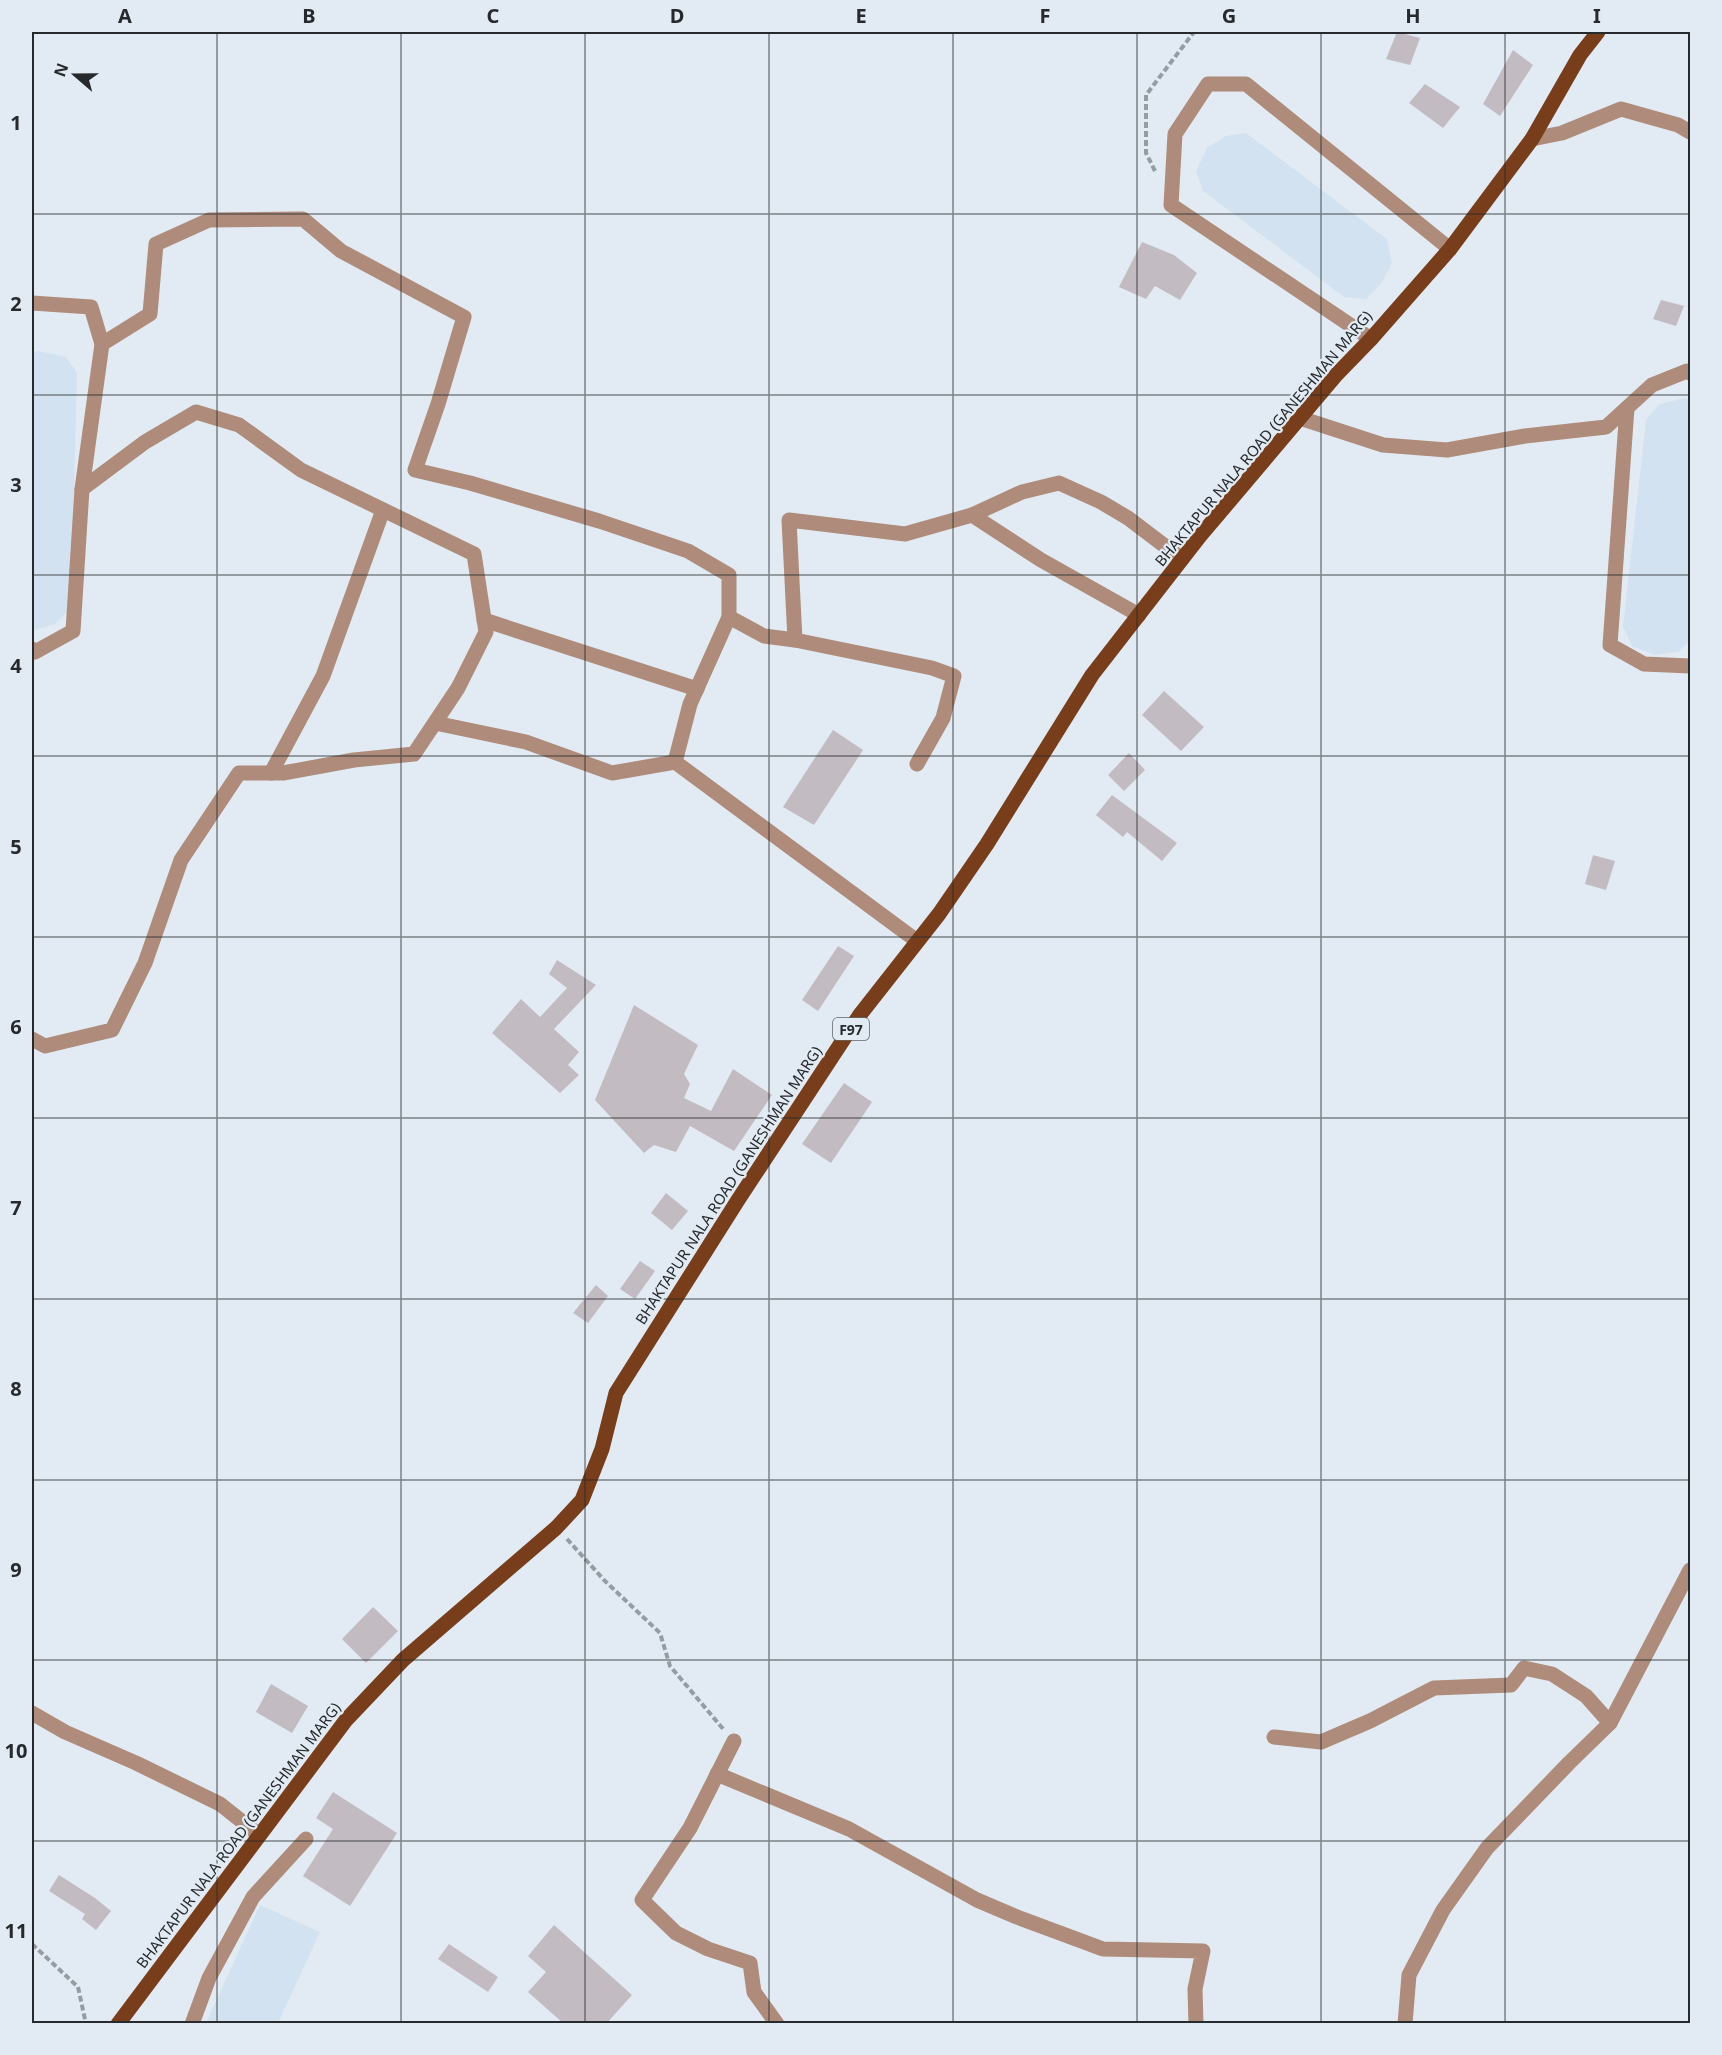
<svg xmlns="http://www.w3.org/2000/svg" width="1722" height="2055" viewBox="0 0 1722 2055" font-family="'Noto Sans',sans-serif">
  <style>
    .built { fill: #d3e2f0 }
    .building { fill: #c3bbc2 }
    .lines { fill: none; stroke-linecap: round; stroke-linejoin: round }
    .path { stroke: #959ca2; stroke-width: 4; stroke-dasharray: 6 3; stroke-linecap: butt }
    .minor { stroke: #ae8b7a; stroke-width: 15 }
    .major { stroke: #783d1b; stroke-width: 15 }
    .grid { fill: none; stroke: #272a2d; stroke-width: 1.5; stroke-opacity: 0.55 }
    .labels { text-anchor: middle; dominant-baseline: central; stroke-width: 4.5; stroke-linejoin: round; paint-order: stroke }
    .shield { fill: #e2ebf3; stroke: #5f6468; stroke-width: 1.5 }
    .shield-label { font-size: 14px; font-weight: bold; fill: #272a2d }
    .street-label { font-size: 15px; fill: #272a2d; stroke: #e2ebf3 }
    .neatline { fill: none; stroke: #272a2d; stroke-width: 2 }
    .grid-label { font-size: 20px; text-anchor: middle; font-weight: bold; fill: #272a2d }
  </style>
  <rect width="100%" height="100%" fill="#e2ebf3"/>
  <!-- built -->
  <g class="built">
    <path d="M1246,133l141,106 5,24 -11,21 -15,15 -22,-2 -141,-106 -7,-20 11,-23 19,-12z"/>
    <path d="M39,351l27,6 11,16 -6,235 -16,16 -23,7v-279z"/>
    <path d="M1684,398l6,2v240l-11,12 -24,3 -23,-9 -9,-20 23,-206 14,-16z"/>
    <path d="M260,1905l60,27 -42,91h-72z"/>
  </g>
  <!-- building -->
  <g class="building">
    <path d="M1397,32l23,6 -10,27 -24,-6z"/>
    <path d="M1513,50l20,15 -33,51 -17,-12z"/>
    <path d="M1425,84l35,23 -17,21 -34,-25z"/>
    <path d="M1142,242l32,13 23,18 -17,27 -25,-14 -9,13 -27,-12z"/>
    <path d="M1661,300l23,6 -8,20 -23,-7z"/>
    <path d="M1164,691l40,36 -23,24 -39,-36z"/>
    <path d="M833,730l30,20 -49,75 -31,-18z"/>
    <path d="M1129,753l16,17 -21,21 -16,-16z"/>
    <path d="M1112,795l65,48 -15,18 -35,-29 -4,5 -27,-22z"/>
    <path d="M1593,855l22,6 -9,29 -21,-6z"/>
    <path d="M838,946l16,10 -36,55 -16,-11z"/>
    <path d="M557,960l39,25 -42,44 25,23 -11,13 11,10 -19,18 -68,-60 29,-34 19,18 27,-29 -18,-14z"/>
    <path d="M634,1005l64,40 -14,29 6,10 -6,14 27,13 22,-42 39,26 -38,56 -44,-25 -14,26 -22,-7 -10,8 -49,-53z"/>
    <path d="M844,1083l28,19 -41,61 -29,-19z"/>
    <path d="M666,1193l22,18 -16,19 -21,-17z"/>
    <path d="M640,1261l15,10 -20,28 -15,-10z"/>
    <path d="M596,1285l12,11 -20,27 -15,-10z"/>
    <path d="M373,1607l25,24 -32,32 -24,-24z"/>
    <path d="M271,1684l37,22 -16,27 -36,-21z"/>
    <path d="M333,1792l64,41 -47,73 -47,-30 30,-47 -17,-11z"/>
    <path d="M59,1875l36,23 16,13 -15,19 -14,-11 3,-5 -36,-23z"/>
    <path d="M554,1925l78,70 -26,29h-42l-36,-32 18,-20 -18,-16z"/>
    <path d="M449,1944l49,33 -10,15 -50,-33z"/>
  </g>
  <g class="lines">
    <!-- path -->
    <g class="path">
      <path d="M1155,171l-9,-18v-58l48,-63"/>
      <path d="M567,1539l38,42 55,52 10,33 54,64"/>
      <path d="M32,1944l46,43 8,37"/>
    </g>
    <!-- minor -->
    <g class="minor">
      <path d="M1532,139l30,-6 59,-24 57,16 12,7"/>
      <path d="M32,303l59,4 11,37 -20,145 -9,142 -38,21 -3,-3"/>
      <path d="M1371,339l-200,-134 4,-71 33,-50h38l204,165"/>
      <path d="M102,344l48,-30 6,-70 53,-24 94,-1 38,32 123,66 -26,87 -23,66 55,13 129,38 89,30 41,24v42l-39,87 -15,58 242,179"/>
      <path d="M1627,408l-17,237 34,19 46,2"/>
      <path d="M1300,418l83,27 64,5 78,-14 81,-9 46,-42 35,-14 3,2"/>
      <path d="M1139,615l-98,-55 -69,-45 50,-23 37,-9 42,19 27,16 54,41"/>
      <path d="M729,617l35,19 31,4"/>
      <path d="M484,620l213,69"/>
      <path d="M435,723l91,19 86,31 63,-11"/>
      <path d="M917,764l26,-46 11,-42 -22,-8 -137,-28 -6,-120 116,14 67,-19"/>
      <path d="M271,773l52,-97 60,-166"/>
      <path d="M32,1039l13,7 67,-16 33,-67 36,-103 58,-87h44l71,-13 60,-6 44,-66 28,-56 -12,-78 -173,-84 -62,-45 -43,-13 -51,30 -63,47"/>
      <path d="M32,1713l33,19 71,31 84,41 39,31"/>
      <path d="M1274,1737l47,5 49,-21 64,-33 77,-3 13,-17 28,6 34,22 24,27"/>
      <path d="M734,1741l-44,87 -48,72 34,33 32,16 42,14 4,29 23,32"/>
      <path d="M717,1774l132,55 128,71 40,17 86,32 100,2 -8,38 1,35"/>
      <path d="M192,2024l17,-46 44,-81 53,-58"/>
      <path d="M1405,2024l4,-49 34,-65 44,-62 82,-85 41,-40 80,-153"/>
    </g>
    <!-- major -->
    <path class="major" d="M118,2024l228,-304 57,-60 153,-132 26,-28 20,-51 14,-56 122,-193 121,-184 80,-102 48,-70 105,-169 108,-139 137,-162 34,-35 79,-90 82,-110 48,-84 18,-23"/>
  </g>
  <!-- grid -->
  <path class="grid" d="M217,32v1992M401,32v1992M585,32v1992M769,32v1992M953,32v1992M1137,32v1992M1321,32v1992M1505,32v1992M32,214h1658M32,395h1658M32,575h1658M32,756h1658M32,937h1658M32,1118h1658M32,1299h1658M32,1480h1658M32,1660h1658M32,1841h1658"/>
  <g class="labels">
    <!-- shield labels -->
    <rect class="shield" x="833" y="1018" width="36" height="22" rx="4.5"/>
    <g class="shield-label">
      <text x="851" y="1029">F97</text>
    </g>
    <!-- street labels -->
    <g class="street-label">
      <text transform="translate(1263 438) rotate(-50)">BHAKTAPUR NALA ROAD (GANESHMAN MARG)</text>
      <text transform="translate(728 1185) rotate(-57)">BHAKTAPUR NALA ROAD (GANESHMAN MARG)</text>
      <text transform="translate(238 1835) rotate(-53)">BHAKTAPUR NALA ROAD (GANESHMAN MARG)</text>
    </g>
  </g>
  <!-- border -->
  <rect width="1722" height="2055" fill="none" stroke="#e2ebf3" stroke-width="66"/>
  <!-- north arrow -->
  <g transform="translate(75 75) rotate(290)" stroke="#e2ebf3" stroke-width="4.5" paint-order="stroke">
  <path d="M0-4.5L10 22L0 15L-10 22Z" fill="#272a2d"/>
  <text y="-9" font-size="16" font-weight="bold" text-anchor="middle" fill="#272a2d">N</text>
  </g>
  <rect x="33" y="33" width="1656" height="1989" class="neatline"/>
  <g class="grid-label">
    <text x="125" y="23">A</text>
    <text x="309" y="23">B</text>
    <text x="493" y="23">C</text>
    <text x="677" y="23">D</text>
    <text x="861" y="23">E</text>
    <text x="1045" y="23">F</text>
    <text x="1229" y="23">G</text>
    <text x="1413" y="23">H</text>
    <text x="1597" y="23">I</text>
    <text x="16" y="130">1</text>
    <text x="16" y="311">2</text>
    <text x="16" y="492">3</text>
    <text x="16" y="673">4</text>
    <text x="16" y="854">5</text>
    <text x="16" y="1034">6</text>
    <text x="16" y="1215">7</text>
    <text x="16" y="1396">8</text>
    <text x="16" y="1577">9</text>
    <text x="16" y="1758">10</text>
    <text x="16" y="1938">11</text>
  </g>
</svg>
